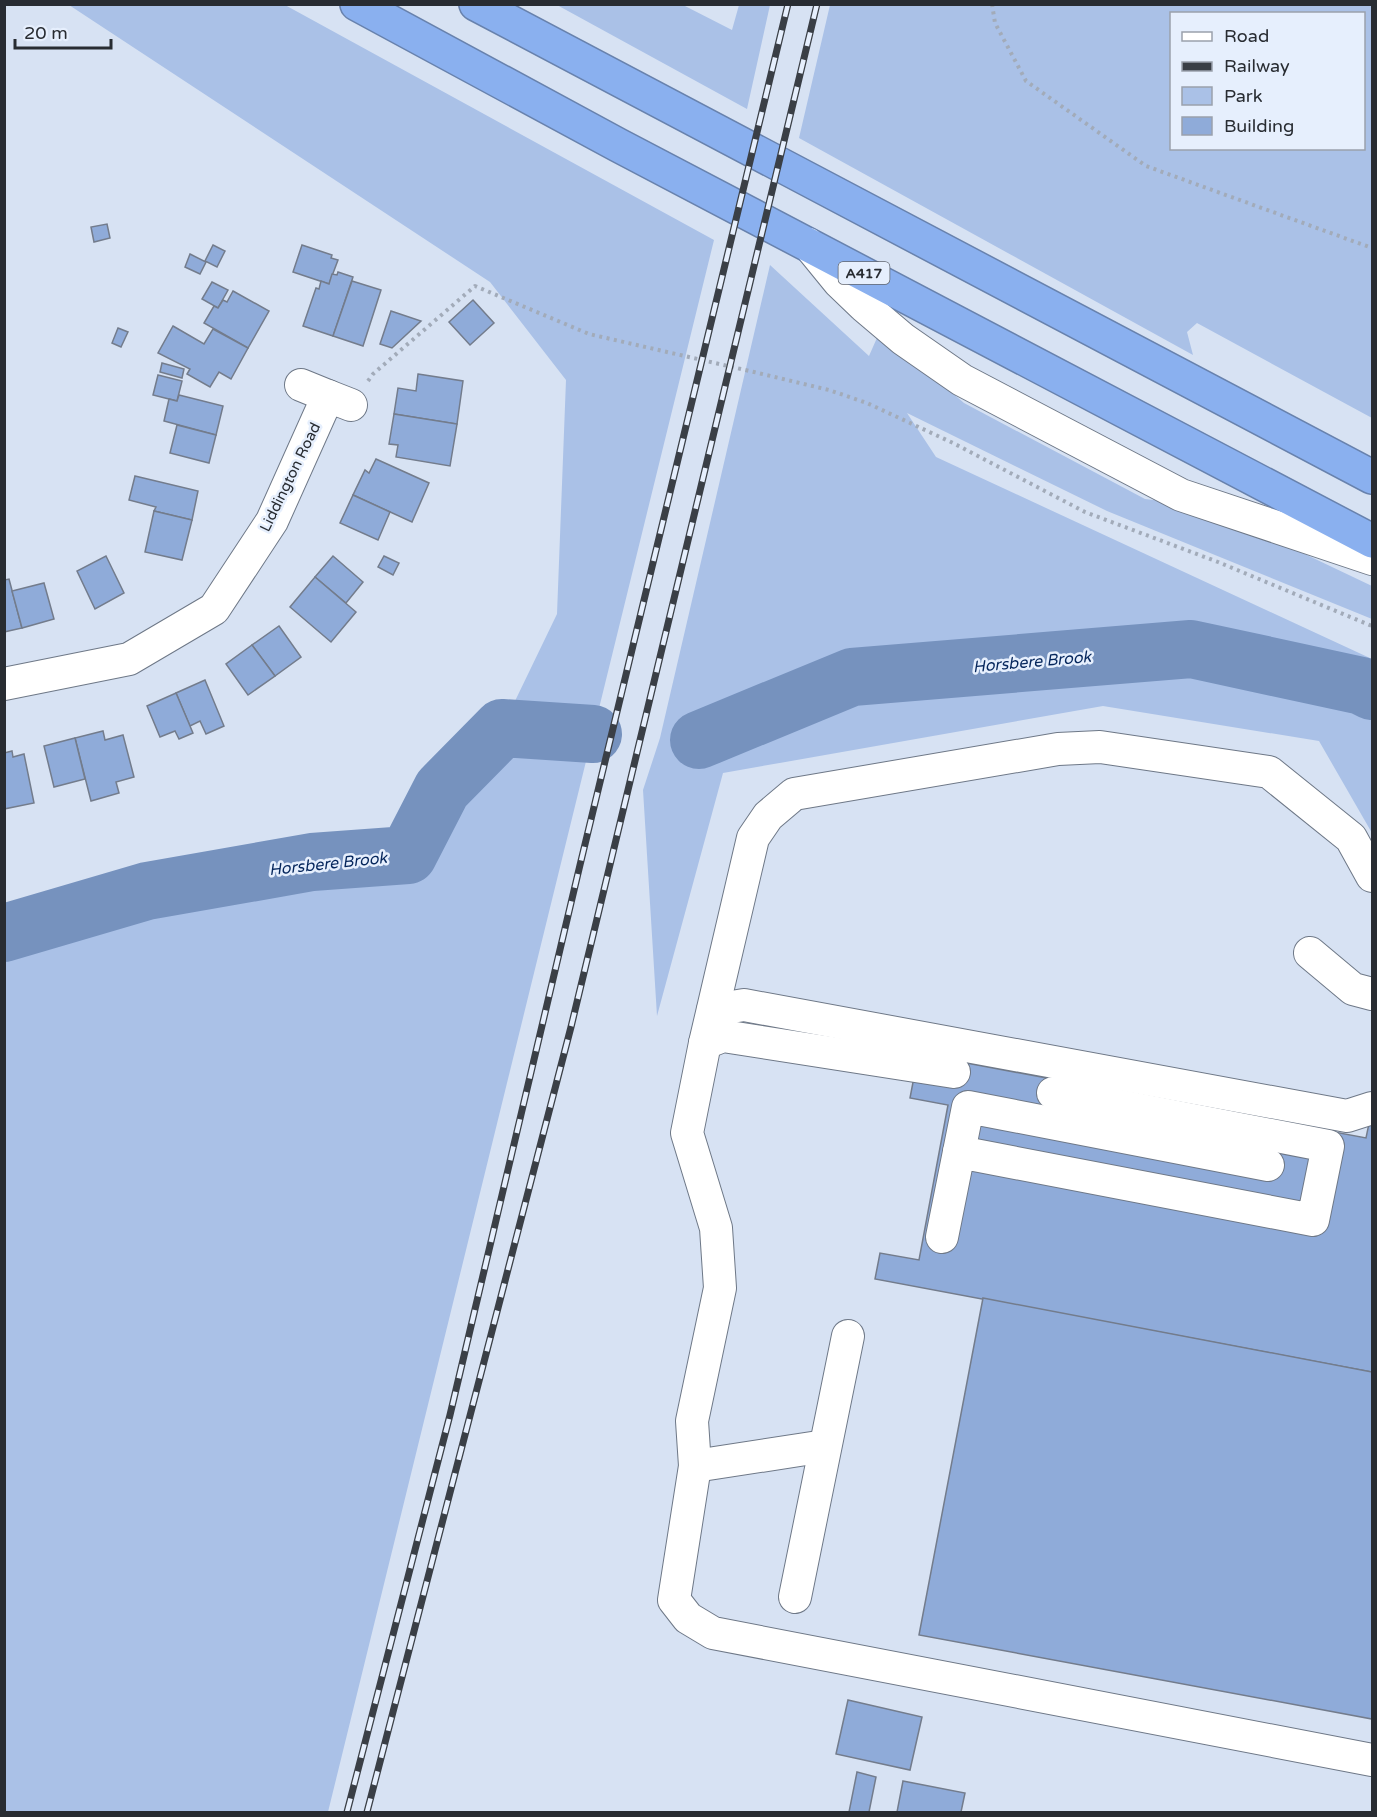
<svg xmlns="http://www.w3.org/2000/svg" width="1377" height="1817" viewBox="0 0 1377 1817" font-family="'Varela Round',sans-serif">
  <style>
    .green { fill: #aac1e7; fill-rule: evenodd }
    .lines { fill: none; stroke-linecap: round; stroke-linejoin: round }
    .river { stroke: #7692be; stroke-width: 58 }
    .building { fill: #8fabd9; stroke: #737c8c; stroke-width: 1.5 }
    .minor-casing { stroke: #6e7887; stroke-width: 34 }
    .highway-casing { stroke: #6882ad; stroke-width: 36 }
    .path { stroke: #a2abb9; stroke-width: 4; stroke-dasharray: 3 4.5; stroke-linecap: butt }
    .minor { stroke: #fff; stroke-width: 32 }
    .highway { stroke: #8ab0ef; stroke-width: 33 }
    .rail-casing { stroke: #3a3f46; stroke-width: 7 }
    .rail { stroke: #e6effd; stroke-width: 4.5; stroke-dasharray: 14; stroke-linecap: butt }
    .labels { text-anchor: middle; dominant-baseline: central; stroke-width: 5; stroke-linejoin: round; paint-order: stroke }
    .shield { fill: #e6effd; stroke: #61666f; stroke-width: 1.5 }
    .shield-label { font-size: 14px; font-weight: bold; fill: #282c32 }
    .street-label { font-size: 15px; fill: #282c32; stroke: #e6effd }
    .water-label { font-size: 16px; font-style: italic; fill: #05265c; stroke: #e6effd }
  </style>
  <rect width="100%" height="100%" fill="#d7e2f3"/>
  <!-- green -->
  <g class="green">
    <path d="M69,5h216l429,235 -386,1572h-323v-879l142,-42 165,-29 96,-7 34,-66 60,-61 55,-114 9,-234 -76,-98z"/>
    <path d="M557,5h126l49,25 7,-25h31l-23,104z"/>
    <path d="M830,5h542v413l-175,-95 -10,9 6,23 -394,-217zM1172,14h192v134h-192z"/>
    <path d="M770,265l99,91 11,-25 84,72 181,96 33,4 70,24 124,59v33l-265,-108 -200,-98 29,44 436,202v174l-53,-92 -216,-35 -380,67 -66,243 -14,-226 17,-52z"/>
  </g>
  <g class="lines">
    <!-- river -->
    <g class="river">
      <path d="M699,740l153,-63 339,-28 171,37 10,5"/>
      <path d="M4,933l143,-42 165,-29 96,-7 34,-66 60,-61 91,6"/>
    </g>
  </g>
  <!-- building -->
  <g class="building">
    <path d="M107,224l3,14 -16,4 -3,-15z"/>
    <path d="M213,245l12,6 -8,16 -12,-6z"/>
    <path d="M302,245l30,10 -1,3 7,2 -9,24 -36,-12z"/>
    <path d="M190,254l16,8 -6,12 -15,-7z"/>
    <path d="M338,272l15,5 -20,59 -30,-10 13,-38 3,1 2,-8 8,3 3,-10 5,1z"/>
    <path d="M352,281l29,9 -18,56 -30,-10z"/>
    <path d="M212,282l16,8 -10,18 -16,-9z"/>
    <path d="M233,291l36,20 -21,37 -44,-25 10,-17 4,2 5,-8 4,2z"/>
    <path d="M473,300l21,23 -24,22 -21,-23z"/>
    <path d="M391,311l30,10 -29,27 -12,-4z"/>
    <path d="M173,326l31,18 9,-15 35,19 -17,31 -12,-7 -9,15 -23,-13 3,-5 -32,-16z"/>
    <path d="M118,328l10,4 -7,15 -9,-4z"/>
    <path d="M162,363l22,6 -2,9 -22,-6z"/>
    <path d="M418,374l45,7 -6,43 -63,-10 4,-26 18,3z"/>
    <path d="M158,375l24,6 -5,20 -24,-6z"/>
    <path d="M179,395l44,11 -7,29 -52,-14 5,-22 8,2z"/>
    <path d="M394,414l63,10 -7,42 -54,-9 2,-12 -9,-1z"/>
    <path d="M177,425l39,10 -7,28 -39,-10z"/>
    <path d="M376,459l53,24 -17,39 -59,-27 12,-25 4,3z"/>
    <path d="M135,476l63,15 -6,29 -38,-9 2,-4 -27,-7z"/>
    <path d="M353,495l37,17 -12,28 -38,-17z"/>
    <path d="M154,511l38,9 -10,40 -37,-8z"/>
    <path d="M106,556l18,37 -29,16 -18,-38z"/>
    <path d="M333,556l30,26 -17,21 -31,-26z"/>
    <path d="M384,556l15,7 -6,12 -15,-8z"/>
    <path d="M315,577l41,35 -25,30 -41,-35z"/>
    <path d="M9,579l13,49 -18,4v-52z"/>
    <path d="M44,583l10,36 -32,9 -10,-37z"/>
    <path d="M279,626l22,31 -26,19 -23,-31z"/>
    <path d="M252,645l23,31 -27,19 -22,-31z"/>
    <path d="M205,680l19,46 -18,8 -6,-13 -10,5 -14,-33z"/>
    <path d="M176,693l17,40 -14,6 -4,-8 -15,6 -13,-31z"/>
    <path d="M103,731l2,9 18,-5 11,42 -18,5 3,11 -28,8 -16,-63z"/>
    <path d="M75,738l10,41 -31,8 -10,-41z"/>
    <path d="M12,751l1,6 11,-3 10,49 -30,6v-56z"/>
    <path d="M956,1061l410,77 5,-24h1v258l-497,-93 5,-26 39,7 29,-155 -38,-7 4,-21z"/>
    <path d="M983,1298l389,74v347l-453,-84z"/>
    <path d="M848,1700l74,17 -12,53 -74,-16z"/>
    <path d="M857,1772l19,5 -7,35h-20z"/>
    <path d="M903,1781l62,12 -4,19h-64z"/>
  </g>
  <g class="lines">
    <!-- minor casing -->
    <g class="minor-casing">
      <g id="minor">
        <path d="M808,244l31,38 25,24 39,33 59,41 219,115 191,64"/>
        <path d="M301,385l27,11"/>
        <path d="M4,684l125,-25 85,-50 58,-88 56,-125 23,9"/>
        <path d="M1372,876l-21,-38 -82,-66 -169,-25 -42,2 -264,45 -26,22 -15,22 -48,205 -18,90 29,95 4,60 -28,133 3,45 -21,134 14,18 25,15 659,127"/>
        <path d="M1310,953l43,36 19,5"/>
        <path d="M713,1010l31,-5 603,111 25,-8"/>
        <path d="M705,1043l18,-7 231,36"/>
        <path d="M959,1152l9,-45 300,58"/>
        <path d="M942,1237l17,-85 354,68 15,-74 -275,-53"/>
        <path d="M695,1466l130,-20"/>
        <path d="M795,1597l53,-261"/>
      </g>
    </g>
    <!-- highway casing -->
    <g class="highway-casing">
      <g id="highway">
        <path d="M357,4l261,141 754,396"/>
        <path d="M476,4l896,473"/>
      </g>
    </g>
    <!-- path -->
    <g class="path">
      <path d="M992,4l3,19 31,58 120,85 226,82"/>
      <path d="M368,381l5,-7 102,-88 114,48 165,38 75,18 38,13 86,40 132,69 133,50 154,64"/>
    </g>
    <!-- minor -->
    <use href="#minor" class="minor"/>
    <!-- highway -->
    <use href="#highway" class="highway"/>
    <!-- rail casing -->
    <g class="rail-casing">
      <g id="rail">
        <path d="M347,1812l103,-397 130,-550 208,-861"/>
        <path d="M367,1812l204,-785 246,-1023"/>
      </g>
    </g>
    <!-- rail -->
    <use href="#rail" class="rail"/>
  </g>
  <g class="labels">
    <!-- shield labels -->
    <rect class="shield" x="838.5" y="262" width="51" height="22" rx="4.5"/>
    <g class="shield-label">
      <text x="864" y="273">A417</text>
    </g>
    <!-- street labels -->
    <g class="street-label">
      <text transform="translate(290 477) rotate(-64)">Liddington Road</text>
    </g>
    <!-- water labels -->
    <g class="water-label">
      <text transform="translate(1032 662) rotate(-5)">Horsbere Brook</text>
      <text transform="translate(328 864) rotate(-6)">Horsbere Brook</text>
    </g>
  </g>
  <!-- border -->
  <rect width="1377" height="1817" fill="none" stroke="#282c32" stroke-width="12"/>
  <!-- legend -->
  <rect x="1170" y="12" width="195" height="138" fill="#e6effd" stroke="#9aa1ac" stroke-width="1.5"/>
  <rect x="1182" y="32" width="30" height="9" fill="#ffffff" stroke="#9aa1ac" stroke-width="1.5"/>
  <text x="1224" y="42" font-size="18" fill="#282c32">Road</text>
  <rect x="1182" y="62" width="30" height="9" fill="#3a3f46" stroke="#9aa1ac" stroke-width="1.5"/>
  <text x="1224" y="72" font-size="18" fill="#282c32">Railway</text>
  <rect x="1182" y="87" width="30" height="18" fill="#aac1e7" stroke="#9aa1ac" stroke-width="1.5"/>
  <text x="1224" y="102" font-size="18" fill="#282c32">Park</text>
  <rect x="1182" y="117" width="30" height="18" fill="#8fabd9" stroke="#9aa1ac" stroke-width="1.5"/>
  <text x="1224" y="132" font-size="18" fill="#282c32">Building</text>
  <!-- scale -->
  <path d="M15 39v9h96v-9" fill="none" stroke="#282c32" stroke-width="3"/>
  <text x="24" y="39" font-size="18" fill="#282c32" stroke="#e6effd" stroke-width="4.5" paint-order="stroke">20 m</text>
</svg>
